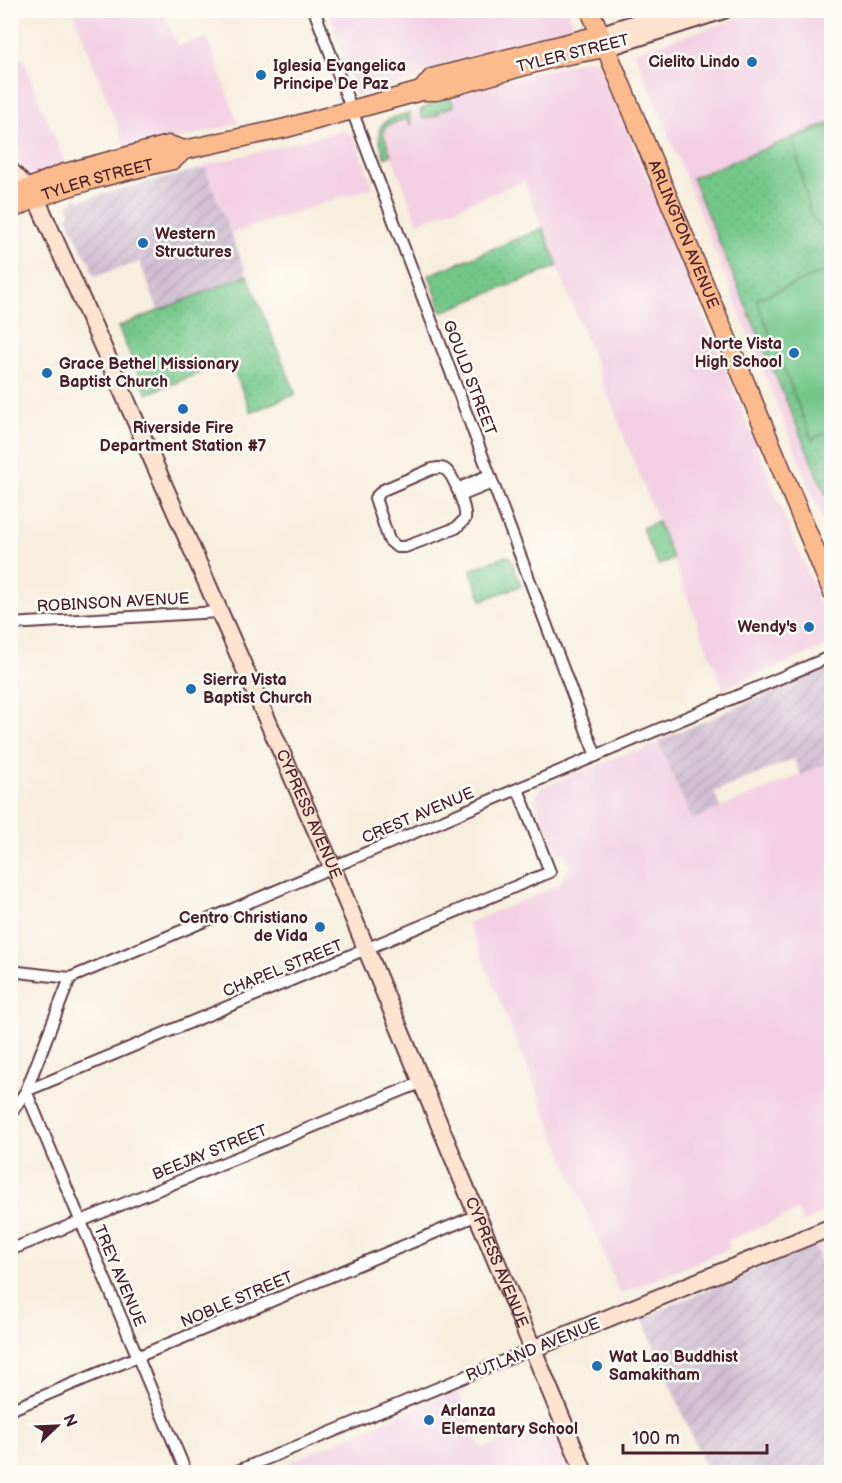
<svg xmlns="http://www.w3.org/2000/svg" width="842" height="1483" viewBox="0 0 842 1483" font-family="'Balsamiq Sans',sans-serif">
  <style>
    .built { fill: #f2cfe2 }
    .industrial { fill: url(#industrial-furrows) }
    .grass { fill: url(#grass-dots); stroke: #5e735a; stroke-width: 1.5 }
    .garden { fill: #73c78a; stroke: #5e735a; stroke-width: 1.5 }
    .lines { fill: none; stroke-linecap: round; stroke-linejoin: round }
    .street-casing { stroke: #643e46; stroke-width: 14 }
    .secondary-casing { stroke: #643e46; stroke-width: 20 }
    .primary-casing { stroke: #643e46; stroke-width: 21 }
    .street { stroke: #fff; stroke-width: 10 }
    .secondary { stroke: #fde4d1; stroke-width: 16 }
    .primary { stroke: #fbbb8d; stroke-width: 18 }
    .poi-dot { fill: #1f6fb2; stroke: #fdfcf7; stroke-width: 2 }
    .labels { text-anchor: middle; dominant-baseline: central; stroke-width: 5; stroke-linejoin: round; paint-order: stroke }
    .street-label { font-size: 16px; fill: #4a1f2b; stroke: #fdfcf7 }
    .poi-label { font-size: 16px; font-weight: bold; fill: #4a1f2b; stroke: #fdfcf7; text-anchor: start }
  </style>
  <defs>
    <pattern id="industrial-furrows" width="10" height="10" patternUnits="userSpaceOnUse" patternTransform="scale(1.5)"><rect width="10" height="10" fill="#cfbdd0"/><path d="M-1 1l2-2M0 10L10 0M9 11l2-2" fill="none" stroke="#b3a2b3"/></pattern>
    <pattern id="grass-dots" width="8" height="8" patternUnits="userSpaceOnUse" patternTransform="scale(1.5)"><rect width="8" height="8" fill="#73c78a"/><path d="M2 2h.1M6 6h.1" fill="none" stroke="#65aa77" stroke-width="1.8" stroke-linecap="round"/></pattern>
  </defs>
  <rect width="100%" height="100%" fill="#fdfcf7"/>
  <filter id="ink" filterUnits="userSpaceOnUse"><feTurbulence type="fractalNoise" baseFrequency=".0167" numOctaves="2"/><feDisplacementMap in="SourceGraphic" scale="12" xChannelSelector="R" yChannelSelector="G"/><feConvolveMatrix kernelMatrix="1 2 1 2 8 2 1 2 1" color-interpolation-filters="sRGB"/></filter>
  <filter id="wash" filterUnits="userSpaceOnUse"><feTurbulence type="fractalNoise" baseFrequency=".008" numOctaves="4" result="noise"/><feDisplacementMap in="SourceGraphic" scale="24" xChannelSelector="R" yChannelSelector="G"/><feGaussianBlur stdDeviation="1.35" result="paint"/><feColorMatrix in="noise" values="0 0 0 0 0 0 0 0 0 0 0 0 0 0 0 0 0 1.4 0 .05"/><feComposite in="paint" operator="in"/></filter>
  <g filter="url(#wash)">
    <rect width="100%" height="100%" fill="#f7eede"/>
    <!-- built -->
    <g class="built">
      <path d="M73,11h90l15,35 29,-9 31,86 -110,30z"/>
      <path d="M329,11h240l5,14 -132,39 -13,11 -73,20z"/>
      <path d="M761,11h70v528l-196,-487z"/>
      <path d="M23,58l44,111 -31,10 -25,-24 -1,-93z"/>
      <path d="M588,59l12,2 231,570v14l-108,43 -199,-507 -106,42 -34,-88 1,-8 22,-9 5,5 -3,-10 11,-3 3,9 30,-13 -4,-11z"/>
      <path d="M342,130l12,7 19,50 -142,46 -27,-67z"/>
      <path d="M659,743l33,77 139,-58v448l-28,12 -5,-11 -71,30 3,8 -110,45 -152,-371 91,-38 11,-19 -5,-13 -7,2 -24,-57 6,-10 94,-38 1,3z"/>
      <path d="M831,1236v52l-18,-44z"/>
      <path d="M457,1390l25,59 67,-28 21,51h-303z"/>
    </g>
    <!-- industrial -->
    <g class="industrial">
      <path d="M205,168l42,107 -89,35 -18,-48 -46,14 -5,-16 -5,-6 -17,-38 3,-2 -2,-10 6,-2 -1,-3 6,-2 1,3z"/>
      <path d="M831,667v95l-30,13 -7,-16 -80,33 7,16 -29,12 -34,-79z"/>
      <path d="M813,1244l18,44v184h-124l-65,-154z"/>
    </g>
    <!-- grass -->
    <g class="grass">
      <path d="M449,95l5,11 -16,6 1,3 -16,4 -3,-9z"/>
      <path d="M409,113l2,12 -5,-7 -21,9 -1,9 7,19 -6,3c-11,-32 -8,-37 24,-45z"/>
      <path d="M831,122v385l-139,-329z"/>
      <path d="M543,228l15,38 -116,46 -13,-37z"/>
      <path d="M247,275l49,119 -45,18 -21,-51 -83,33 -29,-67z"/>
      <path d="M658,522l15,37 -15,6 -16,-37z"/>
      <path d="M505,556l5,1 11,29 -39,14 -12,-30z"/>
    </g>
    <!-- garden -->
    <g class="garden">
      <path d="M831,125v115l-21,-26 -16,-74z"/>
      <path d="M831,269v162l-19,8 -56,-140z"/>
    </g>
  </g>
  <g filter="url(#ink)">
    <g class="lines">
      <!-- street casing -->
      <g class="street-casing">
        <g id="street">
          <path d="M314,10l282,746"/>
          <path d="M432,469c5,-1 10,-2 14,1 8,6 21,40 19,49l-9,9 -51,19h-8l-8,-7 -14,-42 8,-8z"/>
          <path d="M457,489l32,-14"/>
          <path d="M460,496l32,-13"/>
          <path d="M10,624l208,-12"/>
          <path d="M10,971l60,7 762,-322"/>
          <path d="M26,1091l524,-219 -32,-83"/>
          <path d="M26,1091l160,381"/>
          <path d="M10,1115l16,-24 44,-113"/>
          <path d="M10,1250l410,-167"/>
          <path d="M10,1410l465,-194"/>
          <path d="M235,1472l297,-123"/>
        </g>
      </g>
      <!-- secondary casing -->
      <g class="secondary-casing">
        <g id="secondary">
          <path d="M599,35l76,-25"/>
          <path d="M605,48l119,-38"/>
          <path id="s1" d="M10,170l26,28 58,129 239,542 251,603"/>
          <path d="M532,1349l300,-122"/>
        </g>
      </g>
      <!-- primary casing -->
      <g class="primary-casing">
        <g id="primary">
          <path id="s2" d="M590,10l242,581"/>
          <path d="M421,91l11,-13 167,-43"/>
          <path d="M10,196l52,-22 107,-29 15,5"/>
          <path id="s3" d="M10,210c52,-25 107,-37 163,-50l11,-10 102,-22 135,-37h15l117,-33 52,-10"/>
        </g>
      </g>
      <!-- street -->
      <use href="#street" class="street"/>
      <!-- secondary -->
      <use href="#secondary" class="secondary"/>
      <!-- primary -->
      <use href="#primary" class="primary"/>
    </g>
  </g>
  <!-- markers -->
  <g class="poi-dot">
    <circle cx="752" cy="62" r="6"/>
    <circle cx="261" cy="75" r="6"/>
    <circle cx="143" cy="243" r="6"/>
    <circle cx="794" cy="353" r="6"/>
    <circle cx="47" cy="373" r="6"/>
    <circle cx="183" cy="409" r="6"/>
    <circle cx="809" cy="627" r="6"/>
    <circle cx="191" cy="689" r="6"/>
    <circle cx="320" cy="927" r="6"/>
    <circle cx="597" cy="1366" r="6"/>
    <circle cx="429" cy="1420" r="6"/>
  </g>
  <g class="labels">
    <!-- street labels -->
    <g class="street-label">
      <text transform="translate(573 54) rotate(-14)">TYLER STREET</text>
      <text stroke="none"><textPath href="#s3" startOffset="93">TYLER STREET</textPath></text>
      <text stroke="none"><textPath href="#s2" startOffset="243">ARLINGTON AVENUE</textPath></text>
      <text transform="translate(469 378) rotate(69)">GOULD STREET</text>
      <text transform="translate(113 603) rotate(-3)">ROBINSON AVENUE</text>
      <text stroke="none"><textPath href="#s1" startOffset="712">CYPRESS AVENUE</textPath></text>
      <text transform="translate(418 816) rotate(-23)">CREST AVENUE</text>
      <text transform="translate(283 969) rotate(-22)">CHAPEL STREET</text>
      <text transform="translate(210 1153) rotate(-22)">BEEJAY STREET</text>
      <text stroke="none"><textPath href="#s1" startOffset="1198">CYPRESS AVENUE</textPath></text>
      <text transform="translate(119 1276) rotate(67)">TREY AVENUE</text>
      <text transform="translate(237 1300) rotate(-23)">NOBLE STREET</text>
      <text transform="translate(533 1350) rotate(-22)">RUTLAND AVENUE</text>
    </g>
    <!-- poi labels -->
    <g class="poi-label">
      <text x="740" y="62" text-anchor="end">Cielito Lindo</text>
      <text x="273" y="66">Iglesia Evangelica<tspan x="273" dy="18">Principe De Paz</tspan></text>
      <text x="155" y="234">Western<tspan x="155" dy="18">Structures</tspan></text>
      <text x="782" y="344" text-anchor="end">Norte Vista<tspan x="782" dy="18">High School</tspan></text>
      <text x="59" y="364">Grace Bethel Missionary<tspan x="59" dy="18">Baptist Church</tspan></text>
      <text x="183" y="428" text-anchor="middle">Riverside Fire<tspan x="183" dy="18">Department Station #7</tspan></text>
      <text x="797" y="627" text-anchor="end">Wendy's</text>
      <text x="203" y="680">Sierra Vista<tspan x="203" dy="18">Baptist Church</tspan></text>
      <text x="308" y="918" text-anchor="end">Centro Christiano<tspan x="308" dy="18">de Vida</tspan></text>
      <text x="609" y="1357">Wat Lao Buddhist<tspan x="609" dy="18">Samakitham</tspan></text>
      <text x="441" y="1411">Arlanza<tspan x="441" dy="18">Elementary School</tspan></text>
    </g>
  </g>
  <!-- margin -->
  <rect width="842" height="1483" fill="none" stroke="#fdfcf7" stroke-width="36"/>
  <!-- north arrow -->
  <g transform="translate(57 1426) rotate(67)" stroke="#fdfcf7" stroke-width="4.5" paint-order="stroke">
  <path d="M0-4.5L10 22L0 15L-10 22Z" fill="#4a1f2b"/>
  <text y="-9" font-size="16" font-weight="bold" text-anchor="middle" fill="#4a1f2b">N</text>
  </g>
  <!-- scale -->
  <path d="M623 1444v9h144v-9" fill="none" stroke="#4a1f2b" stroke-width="3"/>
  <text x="632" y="1444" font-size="18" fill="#4a1f2b" stroke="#fdfcf7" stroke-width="4.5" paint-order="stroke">100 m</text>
</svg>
